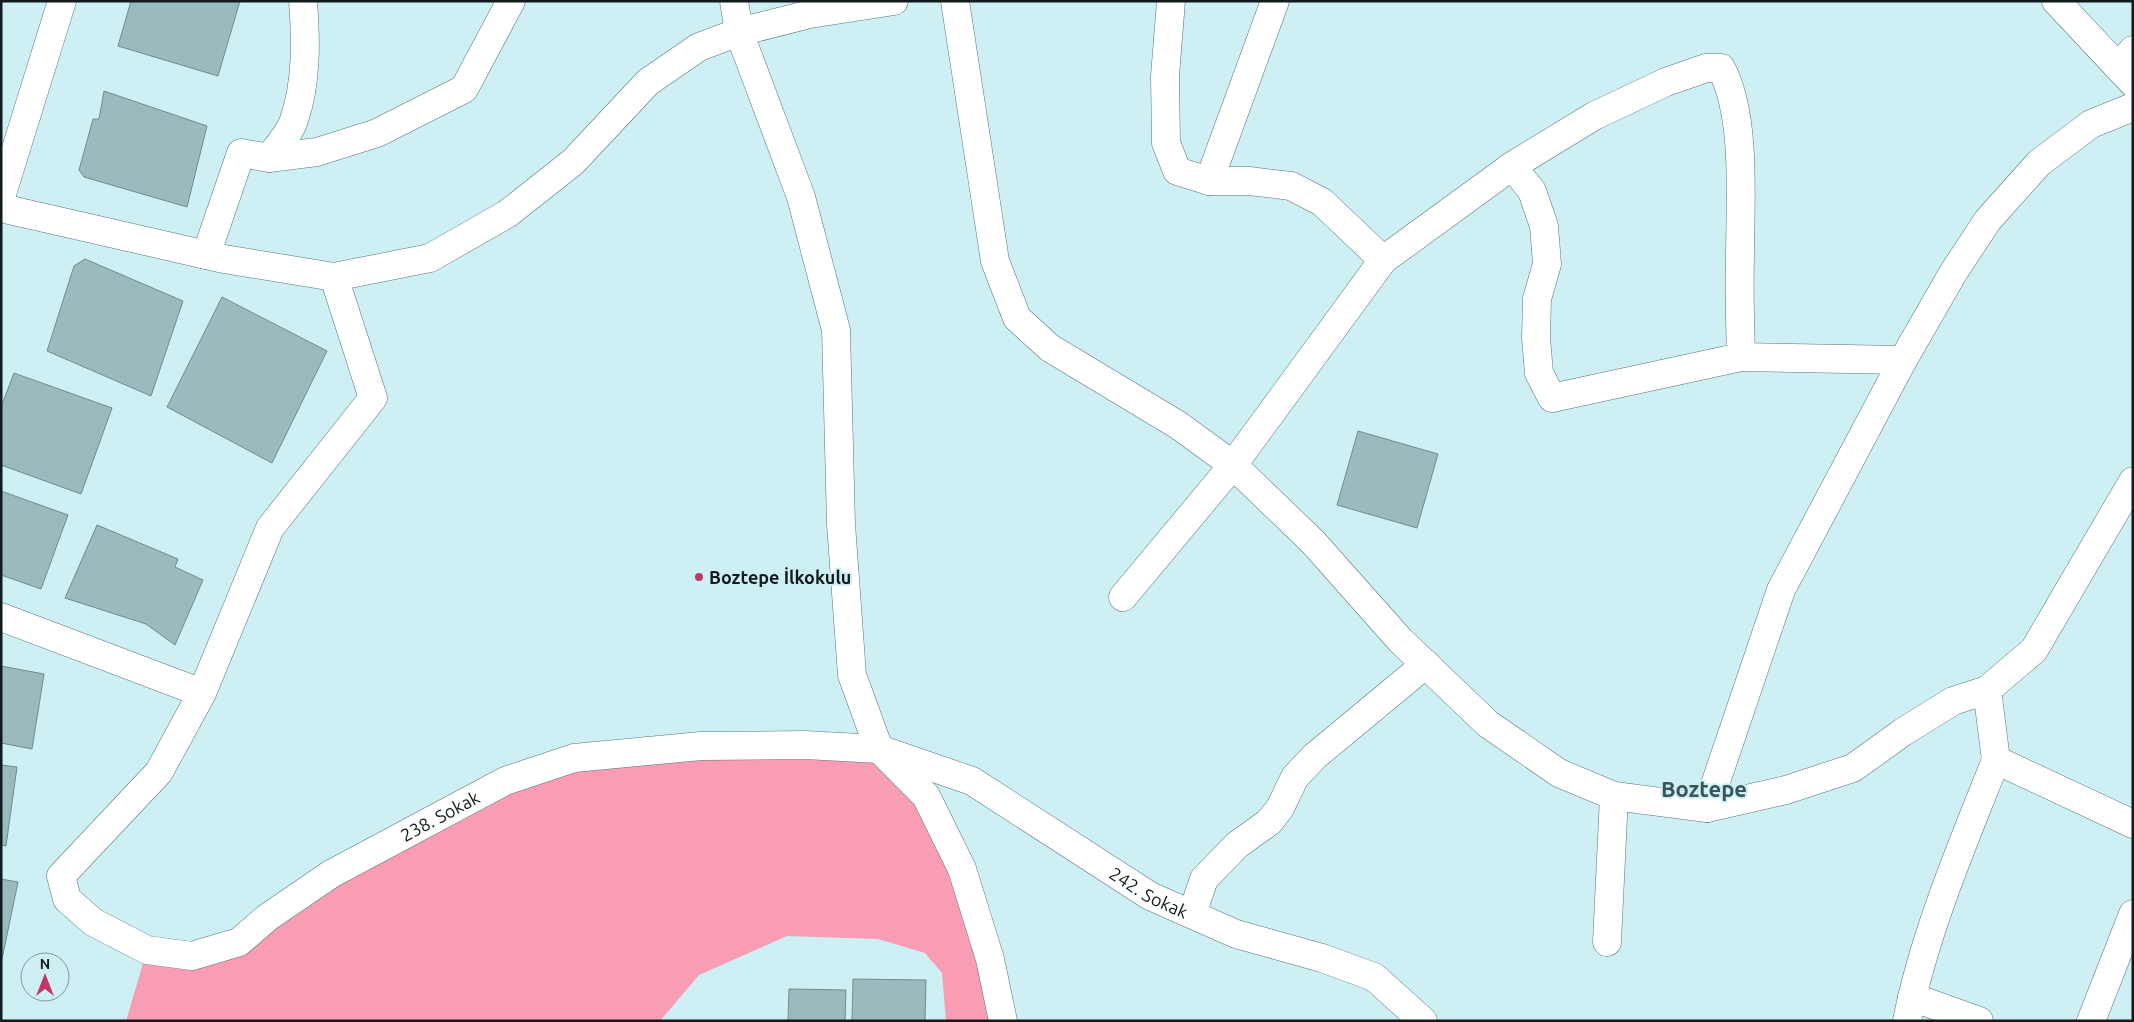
<svg xmlns="http://www.w3.org/2000/svg" width="2134" height="1022" viewBox="0 0 2134 1022" font-family="Ubuntu,sans-serif">
  <style>
    .green { fill: #f99db4 }
    .building { fill: #9ababe; stroke: #6e8d91 }
    .lines { fill: none; stroke-linecap: round; stroke-linejoin: round }
    .minor-casing { stroke: #577579; stroke-width: 29 }
    .major-casing { stroke: #577579; stroke-width: 29 }
    .minor { stroke: #fff; stroke-width: 28 }
    .major { stroke: #fff; stroke-width: 28 }
    .poi-dot { fill: #c33768; stroke: #ceeff4; stroke-width: 2 }
    .labels { text-anchor: middle; dominant-baseline: central; stroke-width: 4; stroke-linejoin: round; paint-order: stroke }
    .poi-label { font-size: 18px; font-weight: bold; fill: #0f1b1d; stroke: #ceeff4; text-anchor: start }
    .street-label { font-size: 18px; fill: #0f1b1d; stroke: #ceeff4 }
    .district-label { font-size: 22px; font-weight: bold; fill: #385559; stroke: #ceeff4 }
  </style>
  <rect width="100%" height="100%" fill="#ceeff4"/>
  <!-- green -->
  <path class="green" d="M879,749l47,47 77,225h-57l-4,-48 -17,-20 -47,-14 -91,-3 -88,39 -39,46h-534l21,-71 45,6 382,-198z"/>
  <!-- building -->
  <g class="building">
    <path d="M131,1h109l-22,75 -100,-30z"/>
    <path d="M104,91l103,35 -20,81 -103,-30 -5,-7 14,-51h6z"/>
    <path d="M85,259l98,42 -32,95 -104,-45 27,-85z"/>
    <path d="M222,297l105,54 -55,112 -105,-56z"/>
    <path d="M14,373l98,35 -31,86 -80,-29v-58z"/>
    <path d="M1358,431l80,23 -21,74 -80,-23z"/>
    <path d="M1,491l67,24 -27,74 -40,-14z"/>
    <path d="M97,525l81,34 -3,8 28,13 -28,65 -29,-21 -81,-26z"/>
    <path d="M1,666l43,8 -12,75 -31,-6z"/>
    <path d="M1,765l16,2 -11,79 -5,-1z"/>
    <path d="M1,879l17,3 -16,77h-1z"/>
    <path d="M853,979l73,1 -1,41h-73z"/>
    <path d="M789,989l57,1 -1,31h-57z"/>
  </g>
  <g class="lines">
    <!-- minor casing -->
    <g class="minor-casing">
      <g id="minor">
        <path d="M734,1l5,31 62,165 35,133 5,194 11,151 27,74 47,47 36,73 28,90 13,62"/>
        <path d="M955,1l40,260 22,57 33,30 128,77 55,40 80,77 87,98 88,84 71,49 55,23 93,12 79,-18 67,-22 50,-36 50,-31 34,-11 47,-40 99,-169"/>
        <path d="M1171,1l-6,75 1,67 11,28 32,10h40l42,5 31,16 61,58"/>
        <path d="M2118,67l15,-17"/>
        <path d="M269,158c8,-11 21,-25 25,-38 13,-38 12,-80 9,-119"/>
        <path d="M1512,166l20,25 12,35 3,38 -10,35 -1,39 3,35 13,25 189,-41 162,3"/>
        <path d="M1209,181l66,-180"/>
        <path d="M1,197l61,-196"/>
        <path d="M1,208l223,51 110,18 96,-19 77,-44 66,-52 75,-80 51,-35 40,-15 71,-18 84,-13"/>
        <path d="M206,255l35,-102 28,5 48,-6 60,-19 87,-44 47,-88"/>
        <path id="s1" d="M334,277l39,121 -103,130 -68,165 -43,79 -98,104 6,23 26,23 54,28 45,6 47,-14 29,-25 63,-43 174,-93 69,-23 127,-12 104,-1 74,4 93,32 178,115 86,38 86,24 52,19 49,44"/>
        <path d="M1123,597l110,-132 150,-205 129,-94 82,-50 72,-34 40,-14h15c26,48 19,135 19,189 -1,34 0,67 1,100"/>
        <path d="M1,617l201,76"/>
        <path d="M1987,690l9,70 137,64"/>
        <path d="M1707,808l74,-218 122,-230 50,-87 35,-53 51,-57 52,-39 42,-17"/>
        <path d="M1192,914l12,-35 33,-34 32,-23 11,-14 15,-31 20,-21 111,-92"/>
        <path d="M1607,942l7,-146"/>
        <path d="M1912,997l67,24"/>
        <path d="M1907,1021c17,-87 56,-178 89,-261"/>
        <path d="M2091,1021l42,-107"/>
      </g>
    </g>
    <!-- major casing -->
    <g class="major-casing">
      <path id="major" d="M2056,1l77,82"/>
    </g>
    <!-- minor -->
    <use href="#minor" class="minor"/>
    <!-- major -->
    <use href="#major" class="major"/>
  </g>
  <!-- markers -->
  <circle class="poi-dot" cx="699" cy="577" r="5"/>
  <g class="labels">
    <!-- poi labels -->
    <g class="poi-label">
      <text x="709" y="577">Boztepe İlkokulu</text>
    </g>
    <!-- street labels -->
    <g class="street-label">
      <text stroke="none"><textPath href="#s1" startOffset="1156">238. Sokak</textPath></text>
      <text stroke="none"><textPath href="#s1" startOffset="1916">242. Sokak</textPath></text>
    </g>
    <!-- district labels -->
    <g class="district-label">
      <text x="1704" y="788">Boztepe</text>
    </g>
  </g>
  <!-- border -->
  <rect width="2134" height="1022" fill="none" stroke="#0f1b1d" stroke-width="5"/>
  <!-- north arrow -->
  <g transform="translate(45 977)"><circle r="24" fill="#ceeff4" stroke="#829a9e"/>
  <path d="M0-4L9 19L0 12L-9 19Z" fill="#c33768"/>
  <text y="-8" font-size="14" font-weight="bold" text-anchor="middle" fill="#0f1b1d">N</text>
  </g>
</svg>
